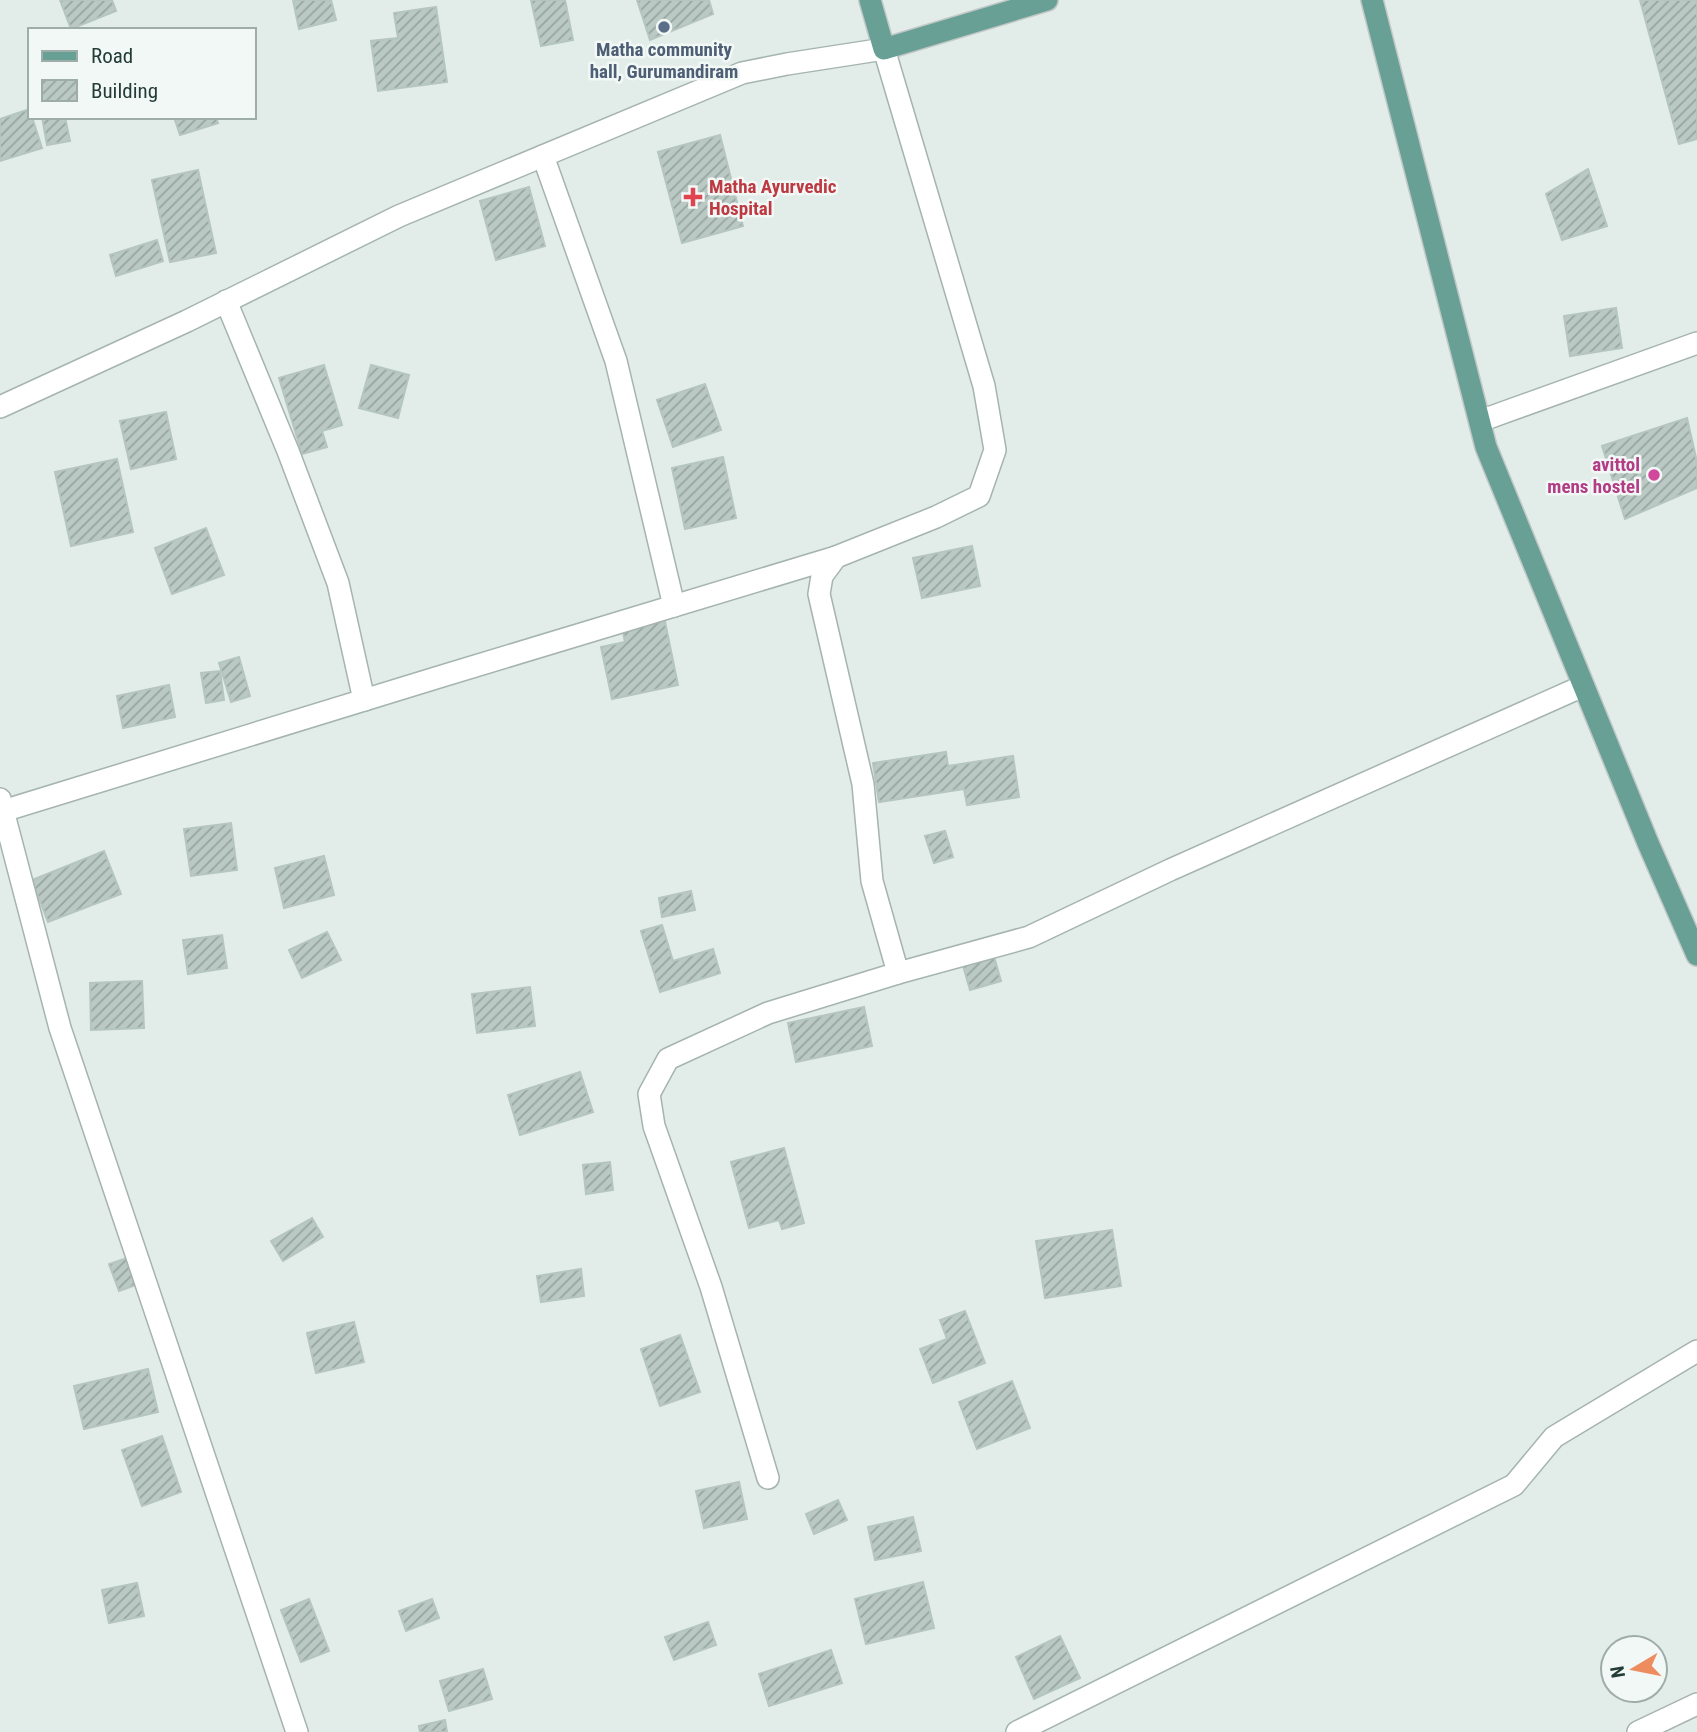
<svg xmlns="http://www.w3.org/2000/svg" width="1697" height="1732" viewBox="0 0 1697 1732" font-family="'Roboto Condensed',sans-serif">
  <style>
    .building { fill: url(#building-hatch); stroke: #b5c5c0; stroke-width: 2 }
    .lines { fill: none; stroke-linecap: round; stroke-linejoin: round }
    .minor-casing { stroke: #a5b4af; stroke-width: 24 }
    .major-casing { stroke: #c1c8c7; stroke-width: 24 }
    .minor { stroke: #fff; stroke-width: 21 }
    .major { stroke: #68a096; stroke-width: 21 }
    .service-dot { fill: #5c6f8a; stroke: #f2f8f6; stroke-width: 2.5 }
    .health-dot { fill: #e0444e; stroke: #f2f8f6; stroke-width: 2.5 }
    .hotel-dot { fill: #d1479c; stroke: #f2f8f6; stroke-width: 2.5 }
    .labels { text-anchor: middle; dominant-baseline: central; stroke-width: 5; stroke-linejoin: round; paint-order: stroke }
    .service-label { font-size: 19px; font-weight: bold; fill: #4e5e75; stroke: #f2f8f6 }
    .health-label { font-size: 19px; font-weight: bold; fill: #be3a42; stroke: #f2f8f6; text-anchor: start }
    .hotel-label { font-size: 19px; font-weight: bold; fill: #b23c85; stroke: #f2f8f6; text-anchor: end }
  </style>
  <defs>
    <pattern id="building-hatch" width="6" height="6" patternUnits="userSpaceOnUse" patternTransform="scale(1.75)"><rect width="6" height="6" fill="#bac9c4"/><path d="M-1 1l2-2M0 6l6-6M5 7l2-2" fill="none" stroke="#97a4a0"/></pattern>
  </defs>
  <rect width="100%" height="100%" fill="#e2ece8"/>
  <!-- building -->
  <g class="building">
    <path d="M60,0h52l4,11 -45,18z"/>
    <path d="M293,0h38l5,20 -37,9z"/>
    <path d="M531,0h34l8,40 -32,6z"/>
    <path d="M637,0h72l4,14 -63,26z"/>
    <path d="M1640,0h57v139l-18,5z"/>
    <path d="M436,7l11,75 -69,9 -7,-50 27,-3 -4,-25z"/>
    <path d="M30,109v8h2l10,31 -42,13v-42z"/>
    <path d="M42,117h23l5,24 -23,4z"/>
    <path d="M174,117h42l2,6 -38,12z"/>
    <path d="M720,135l23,91 -61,17 -24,-91z"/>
    <path d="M1588,169l19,57 -45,14 -16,-46z"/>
    <path d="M198,170l18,83 -46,9 -18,-82z"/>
    <path d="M529,187l16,59 -49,14 -16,-59z"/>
    <path d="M157,240l6,21 -47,15 -6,-21z"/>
    <path d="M1616,308l6,40 -52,8 -6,-40z"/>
    <path d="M324,365l18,60 -20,6 5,16 -25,7 -23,-76z"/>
    <path d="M371,365l38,10 -11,43 -39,-10z"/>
    <path d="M705,384l16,46 -48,17 -16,-47z"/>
    <path d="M166,412l10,47 -45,10 -11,-48z"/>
    <path d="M1687,418l10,44v26l-72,31 -23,-73z"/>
    <path d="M723,457l13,61 -51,11 -13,-61z"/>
    <path d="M117,459l16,73 -62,14 -16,-74z"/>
    <path d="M206,528l18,47 -52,19 -17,-46z"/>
    <path d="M972,546l8,40 -58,12 -9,-40z"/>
    <path d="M664,617l14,68 -66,14 -11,-52 24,-5 -3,-15z"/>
    <path d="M239,657l11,39 -19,6 -12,-39z"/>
    <path d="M220,671l4,29 -18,3 -5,-30z"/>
    <path d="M169,685l6,32 -52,11 -6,-32z"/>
    <path d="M946,752l2,14 65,-10 6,41 -52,8 -3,-16 -85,13 -6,-39z"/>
    <path d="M231,823l6,47 -46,6 -7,-47z"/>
    <path d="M945,831l8,26 -19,6 -9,-27z"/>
    <path d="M104,851l17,43 -73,28 -16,-42z"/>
    <path d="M324,856l10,39 -50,13 -9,-40z"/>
    <path d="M691,891l4,19 -33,7 -3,-19z"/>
    <path d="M662,925l11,36 40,-12 7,24 -60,19 -19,-61z"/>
    <path d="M327,932l14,28 -39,18 -13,-28z"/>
    <path d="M222,935l5,33 -39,6 -5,-34z"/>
    <path d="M993,953l8,28 -31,9 -8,-28z"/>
    <path d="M142,981l2,47 -53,2 -1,-47z"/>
    <path d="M530,987l5,39 -58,7 -5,-39z"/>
    <path d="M864,1007l8,39 -76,16 -8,-39z"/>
    <path d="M580,1072l13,40 -73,23 -12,-40z"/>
    <path d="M784,1148l20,75 -22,6 -3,-9 -30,8 -18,-66z"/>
    <path d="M610,1162l3,28 -27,4 -3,-29z"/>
    <path d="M312,1218l11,19 -40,24 -12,-20z"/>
    <path d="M1112,1230l9,56 -76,12 -9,-57z"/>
    <path d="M130,1257l9,27 -20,7 -10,-27z"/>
    <path d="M581,1269l3,27 -43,6 -4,-26z"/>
    <path d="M965,1311l20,52 -52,20 -13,-34 27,-10 -7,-19z"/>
    <path d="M354,1322l10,40 -48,11 -9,-40z"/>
    <path d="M680,1335l20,57 -40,14 -19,-57z"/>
    <path d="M148,1369l10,43 -74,17 -10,-43z"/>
    <path d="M1012,1381l18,47 -53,21 -18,-47z"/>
    <path d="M162,1436l19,56 -39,14 -20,-56z"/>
    <path d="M739,1482l8,37 -43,9 -8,-37z"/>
    <path d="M838,1500l9,20 -33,14 -8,-20z"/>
    <path d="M913,1517l8,34 -46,9 -7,-33z"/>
    <path d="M923,1582l11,46 -68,16 -11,-45z"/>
    <path d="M137,1583l7,33 -35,7 -7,-33z"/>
    <path d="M309,1599l20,52 -28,11 -20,-52z"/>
    <path d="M432,1599l7,19 -33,13 -7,-20z"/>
    <path d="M708,1622l8,23 -42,15 -9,-23z"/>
    <path d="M1060,1636l20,42 -46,21 -18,-42z"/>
    <path d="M831,1650l11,33 -73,23 -10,-32z"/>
    <path d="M483,1669l9,30 -43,12 -9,-30z"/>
    <path d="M445,1720l2,12h-27l-1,-6z"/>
  </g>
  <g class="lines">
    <!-- minor casing -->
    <g class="minor-casing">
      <g id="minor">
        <path d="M543,156l73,205 58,245"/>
        <path d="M226,301l62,150 50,132 26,117"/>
        <path d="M0,407l187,-86 212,-105 343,-143 45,-9 97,-15 100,337 11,64 -16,46 -43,21 -100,40 -14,19 -3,18 44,190 9,97 26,92 -130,40 -100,46 -19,35 5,32 57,161 57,191"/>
        <path d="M1480,421l217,-78"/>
        <path d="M0,799l60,229 237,704"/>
        <path d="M3,811l436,-134 397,-120"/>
        <path d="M898,973l131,-36 141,-67 413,-184"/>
        <path d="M1017,1732l497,-247 40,-48 143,-86"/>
        <path d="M1638,1732l59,-28"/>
      </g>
    </g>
    <!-- major casing -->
    <g class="major-casing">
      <g id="major">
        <path d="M870,0l14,49 163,-49"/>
        <path d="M1372,0l114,447 162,396 49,112"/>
      </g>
    </g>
    <!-- minor -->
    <use href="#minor" class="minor"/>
    <!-- major -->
    <use href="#major" class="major"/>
  </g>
  <!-- markers -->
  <circle class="service-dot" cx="664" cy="27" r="7"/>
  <path class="health-dot" d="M689.5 186.5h7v7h7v7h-7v7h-7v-7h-7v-7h7z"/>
  <circle class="hotel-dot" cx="1654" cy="475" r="7"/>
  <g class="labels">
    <!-- service labels -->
    <g class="service-label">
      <text x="664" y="49">Matha community<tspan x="664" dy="22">hall, Gurumandiram</tspan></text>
    </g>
    <!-- health labels -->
    <g class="health-label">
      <text x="709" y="186">Matha Ayurvedic<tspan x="709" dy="22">Hospital</tspan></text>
    </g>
    <!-- hotel labels -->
    <g class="hotel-label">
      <text x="1640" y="464">avittol<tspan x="1640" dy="22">mens hostel</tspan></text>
    </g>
  </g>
  <!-- legend -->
  <rect x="28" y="28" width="228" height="91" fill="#f2f8f6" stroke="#9fadaa" stroke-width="2"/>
  <rect x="42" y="51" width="35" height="10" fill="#68a096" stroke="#9fadaa" stroke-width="2"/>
  <text x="91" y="63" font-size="21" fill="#233c37">Road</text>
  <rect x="42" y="80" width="35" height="21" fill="url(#building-hatch)" stroke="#9fadaa" stroke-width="2"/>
  <text x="91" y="98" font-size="21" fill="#233c37">Building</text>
  <!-- north arrow -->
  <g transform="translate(1634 1669) rotate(260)"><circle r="33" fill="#f2f8f6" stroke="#9fadaa" stroke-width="2"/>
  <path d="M0-5L12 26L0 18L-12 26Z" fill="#ed8c5f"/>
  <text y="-10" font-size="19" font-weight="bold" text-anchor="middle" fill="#233c37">N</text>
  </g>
</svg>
